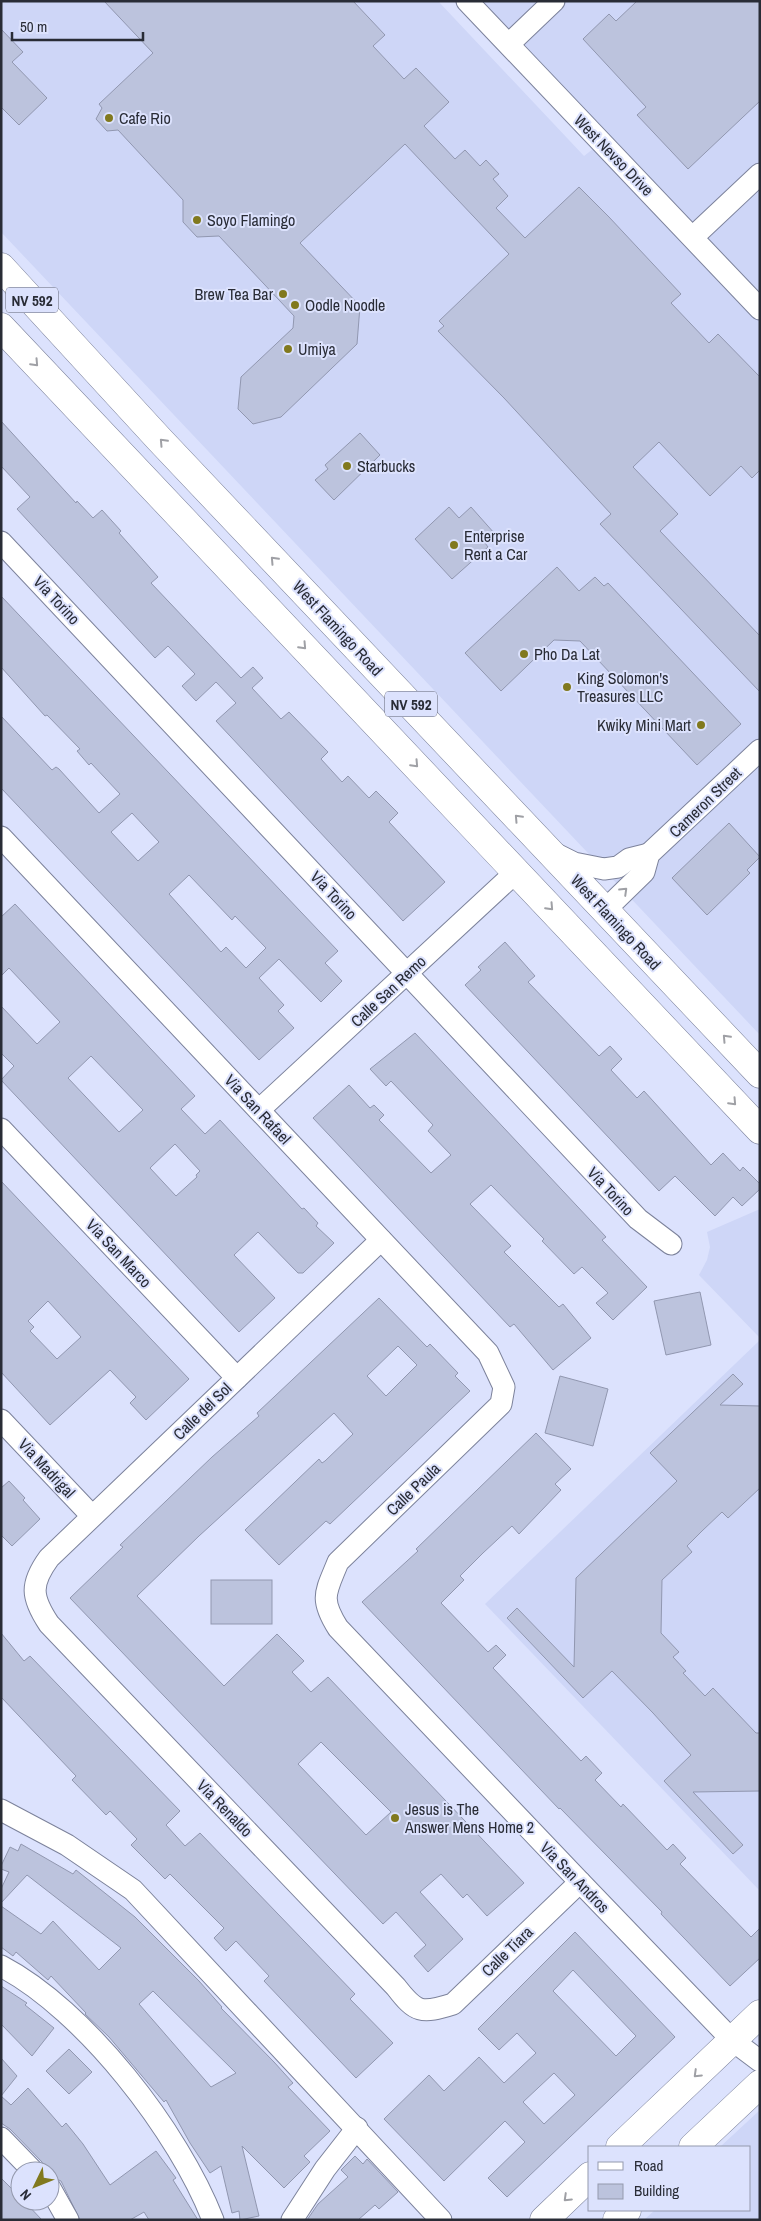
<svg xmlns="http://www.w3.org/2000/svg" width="761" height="2221" viewBox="0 0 761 2221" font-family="'Archivo Narrow',sans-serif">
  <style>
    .built { fill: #ced6f7 }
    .building { fill: #bcc3dd; stroke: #9197b0; fill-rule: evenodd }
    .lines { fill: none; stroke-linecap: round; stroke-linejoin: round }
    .minor-casing { stroke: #7c829b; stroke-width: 23 }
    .major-casing { stroke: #7c829b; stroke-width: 29 }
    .minor { stroke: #fff; stroke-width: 21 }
    .major { stroke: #fff; stroke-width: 28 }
    .oneway { stroke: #9fa0a5 }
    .poi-dot { fill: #81791e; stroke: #dce2fd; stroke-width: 2 }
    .labels { text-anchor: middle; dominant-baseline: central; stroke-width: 4; stroke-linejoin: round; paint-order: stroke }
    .shield { fill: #dce2fd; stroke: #5f6372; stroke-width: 1 }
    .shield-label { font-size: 15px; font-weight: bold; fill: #292c36 }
    .poi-label { font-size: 16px; fill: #292c36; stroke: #dce2fd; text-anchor: start }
    .street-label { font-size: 16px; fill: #292c36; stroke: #dce2fd }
  </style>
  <rect width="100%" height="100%" fill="#dce2fd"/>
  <!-- built -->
  <g class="built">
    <path d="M1,1h437l146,155 18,-14 -135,-141h293v1034l-759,-803z"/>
    <path d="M760,1209v129l-61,-63 8,-15 3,-13 -3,-15z"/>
    <path d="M760,1340v551l-275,-287z"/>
    <path d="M760,2110v110h-116l11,-10h95v-63h-30z"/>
  </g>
  <!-- building -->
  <g class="building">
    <path d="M104,1h249l32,34 -12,11 31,33 12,-11 33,34 -25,24 31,33 10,-9 15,16 6,-6 13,14 -6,5 15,17 -12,12 29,30 54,-51 30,30 72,77 -10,9 38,40 9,-9 42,43v93l-8,8 -11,-12 -31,30 -51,-54 -26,25 45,47 -18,17 100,105v56l-160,-168 11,-10 -107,-116 -66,-67 6,-5 -5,-5 70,-67 -104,-110 -105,99 60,63 -3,38 -76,73 -28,7 -15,-15 3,-32 52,-49 1,-12 -75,-80 -22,1 -14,-15v-22l-65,-70 -11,1 -11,-12 6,-11 -3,-4 54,-51z"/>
    <path d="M637,1h123v100l-72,68 -51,-54 9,-8 -63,-68 26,-25 7,7z"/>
    <path d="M1,29l22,23 -11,10 35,36 -28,27 -18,-18z"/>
    <path d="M1,421l75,82 1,-2 16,17 9,-8 19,21 -2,2 39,44 -7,6 90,95 12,-11 10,11 -11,10 29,31 8,-7 39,40 -7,7 21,23 6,-6 21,22 7,-7 22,22 -9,9 56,60 -42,39 -187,-200 20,-18 -20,-21 -20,19 -14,-15 13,-12 -27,-28 -13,12 -138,-149 13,-12 -29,-31z"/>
    <path d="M360,433l20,22 -46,45 -19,-20 13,-11 -3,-4z"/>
    <path d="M449,507l10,11 12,-11 24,27 -10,9 3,4 -36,32 -37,-40z"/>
    <path d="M557,567l22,24 16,-14 9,9 4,-3 133,141 -44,41 -117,-124 -26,-1 -53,51 -36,-38z"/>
    <path d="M1,596l337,355 -13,12 17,18 -21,21 -42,-43 -20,19 25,27 -6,6 16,17 -35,32 -258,-272v-72l51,54 4,-3 3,2 40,44 21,-19 -29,-31 -2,2 -12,-14 3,-2 -33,-34 -2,1 -44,-49zM132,813l27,29 -21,19 -27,-29zM189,875l43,45 3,-4 31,32 -20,20 -20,-21 -5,5 -52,-58z"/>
    <path d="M729,823l31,34 -13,13 3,3 -43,42 -35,-37z"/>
    <path d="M15,904l180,192 -14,13 24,25 15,-14 82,89 2,-1 14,15 -2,3 18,17 -31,30h-5l-40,-41 -24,23 41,43 -36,34 -238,-252 13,-14 -13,-13v-47l36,38 23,-22 -51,-54 -8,8v-59zM91,1056l52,54 -24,22 -51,-54zM175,1144l25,27 -4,4 1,2 -21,19 -26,-28z"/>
    <path d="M505,942l30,34 -7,6 71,74 11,-10 12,13 -11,11 26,28 7,-7 67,74 12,-12 17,18 3,-4 17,17v5l-18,17 -9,-9 -18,19 -40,-40 -16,15 -194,-206 16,-15 -3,-3z"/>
    <path d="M415,1033l191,204 -4,3 45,47 -34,33 -17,-17 12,-10 -26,-26 -8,7 -32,-33 2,-2 -53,-54 -21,19 41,42 -7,6 55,55 4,-3 28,34 -38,32 -39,-46 -4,3 -197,-209 36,-33 21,23 4,-3 10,10 -5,5 52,53 20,-18 -23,-24 5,-6 -42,-44 -5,5 -16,-17z"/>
    <path d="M1,1181l188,198 -43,41 -16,-17 6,-6 -26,-27 -60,55 -49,-53zM48,1301l33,36 -24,22 -27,-28 4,-4 -6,-6z"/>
    <path d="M700,1292l11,53 -45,10 -12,-54z"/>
    <path d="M379,1298l48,49 3,-3 28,29 -3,3 15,15 -140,133 -4,-3 -47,44 -34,-35 74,-71 3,4 3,-2 28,-27 -19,-21 -135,123 -62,60 87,90 53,-52 27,27 -12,11 19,20 17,-15 196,206 -37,33 -20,-22 -4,4 -22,-24 -21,18 43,47 -35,33 -14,-16 12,-11 -30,-33 -13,12 -313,-326 53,-51 -3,-2 92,-88 47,-41 -2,-3zM398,1346l19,19 -31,31 -19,-20zM321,1742l70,70 -25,23 -68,-71z"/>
    <path d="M733,1374l10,10 -23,21 40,1v82l-32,30 -6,-6 -20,19 -15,15 5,6 -30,28 -1,53 18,19 -6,5 13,14 -3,2 22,23 8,-8 43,45h4v58l-67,1 50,53 -10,9 -69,-73 27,-26 -38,-42 -41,-42 -29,27 -76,-80 10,-10 57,59 2,-89 101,-97 -27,-28z"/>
    <path d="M560,1376l48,13 -15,57 -48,-13z"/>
    <path d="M536,1433l35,36 -16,15 6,6 -42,44 -7,-8 -29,27 -23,23 4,4 -23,23 47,49 8,-7 10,10 -13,13 88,93 5,-5 16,17 -7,7 26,27 2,-3 44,46 6,-6 13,14 -6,6 71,73 9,-9v30l-30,28 -69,-72 1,-2 -102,-104 -1,1 -197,-207 56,-51 -2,-2z"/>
    <path d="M9,1481l16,17 -2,2 17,19 -28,27 -11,-11v-47z"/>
    <rect x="211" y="1580" width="61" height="44"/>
    <path d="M1,1633l23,28 6,-5 150,155 -14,14 19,21 15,-13 155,161 -5,5 43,44 -37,35 -92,-97 5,-5 -33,-35 -10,10 -12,-13 10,-10 -54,-54 -5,5 -34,-34 6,-6 -27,-28 -4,4 -34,-35 4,-4 -75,-79z"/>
    <path d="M21,1844l52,30 3,-4 59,47 64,64 23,26 -1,1 53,54 19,21 -5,4 42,44 -26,25 6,6 -26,26 -42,-42 17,70 -19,4 -1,-9 -7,2 -11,-47 -11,7 -20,-30 -24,-43 -2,2 -55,-65 -24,-23 1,-1 -35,-37 -3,4 -32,-28 -3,4 -12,-9v-41l40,28 12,-13 46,49 22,-22 -94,-73 -26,28v-14l8,-17 -8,-3v-3l9,-19 8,4zM153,1991l83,82 -25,14 -72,-83z"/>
    <path d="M575,1932l100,105 -168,160 -19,-19 37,-36 -20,-21 -61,60 -60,-62 45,-44 15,16 35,-34 25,26 32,-30 -19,-20 -18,17 -21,-21zM573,1970l63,66 -20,20 -63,-65zM554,2073l21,22 -31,29 -21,-22z"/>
    <path d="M1,1986l26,17 -2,2 29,23 -22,28 -31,-32z"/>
    <path d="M69,2049l23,23 -23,22 -23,-23z"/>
    <path d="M1,2058l16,18 -16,20 10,9 17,-17 34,39 4,-4 17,21 27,41 46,-34 20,27 -3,2 25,40h-49l-5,-8 -14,8h-50l-19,-39 -11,-5v-5h-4l-4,-9 -32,-33 -9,-6z"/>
    <path d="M355,2156l8,8 4,-5 31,33 -19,17 -4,-4 -17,15h-51l11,-16 30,-27 -7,-7z"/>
    <path d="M1,2178l19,19v4h4l18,19h-41z"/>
  </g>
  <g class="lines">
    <!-- minor casing -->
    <g class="minor-casing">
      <g id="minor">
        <path d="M467,1l293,308"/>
        <path d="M509,44l45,-43"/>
        <path d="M693,237l67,-63"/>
        <path d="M1,542l637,677 33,25"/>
        <path d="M1,837l487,516 16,34 -3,17 -163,158c-12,30 -19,36 0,66l242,254 152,158 28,21"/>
        <path d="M554,853l20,10 30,6 14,-2 11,-8 20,-5"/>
        <path d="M605,910l39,-38 5,-18 111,-104"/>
        <path d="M259,1110l257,-238"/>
        <path d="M1,1129l236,249"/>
        <path d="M381,1240l-332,318c-19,26 -18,39 0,66l347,363c20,26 25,27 57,17l127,-122"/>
        <path d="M1,1420l91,96"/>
        <path d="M1,1810l66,35 66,45 308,330"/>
        <path d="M1,1966c84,44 178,166 212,254"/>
        <path d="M1,2138l32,33"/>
        <path d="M50,2188l18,32"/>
        <path d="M292,2220l33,-51 32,-41"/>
      </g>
    </g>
    <!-- major casing -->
    <g class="major-casing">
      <g id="major">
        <path d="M1,267l158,172 601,635"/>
        <path d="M1,327l759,803"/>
        <path d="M620,2147l140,-133"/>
        <path d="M693,2147l67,-63"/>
        <path d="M544,2220l46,-44"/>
        <path d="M617,2220l10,-10"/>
      </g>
    </g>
    <!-- minor -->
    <use href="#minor" class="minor"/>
    <!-- major -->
    <use href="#major" class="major"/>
  </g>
  <!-- one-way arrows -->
  <defs><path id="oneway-chevron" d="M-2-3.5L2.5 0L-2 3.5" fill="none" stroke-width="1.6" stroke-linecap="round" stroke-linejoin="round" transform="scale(1.25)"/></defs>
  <g class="oneway">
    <use href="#oneway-chevron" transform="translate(35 363) rotate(47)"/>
    <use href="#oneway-chevron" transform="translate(163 442) rotate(-133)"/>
    <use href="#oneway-chevron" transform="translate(274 560) rotate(-133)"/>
    <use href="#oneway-chevron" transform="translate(303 646) rotate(47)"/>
    <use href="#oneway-chevron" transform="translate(415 764) rotate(47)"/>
    <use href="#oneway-chevron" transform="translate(518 818) rotate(-133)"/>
    <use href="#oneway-chevron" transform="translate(624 891) rotate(-44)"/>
    <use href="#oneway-chevron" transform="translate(550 907) rotate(47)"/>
    <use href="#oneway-chevron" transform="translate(726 1038) rotate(-133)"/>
    <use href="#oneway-chevron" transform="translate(733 1102) rotate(47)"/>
    <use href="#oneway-chevron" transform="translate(697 2074) rotate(136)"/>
    <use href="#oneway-chevron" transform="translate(567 2198) rotate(136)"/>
  </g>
  <!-- markers -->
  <g class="poi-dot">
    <circle cx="109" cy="118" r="5"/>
    <circle cx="197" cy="220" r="5"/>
    <circle cx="283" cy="294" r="5"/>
    <circle cx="295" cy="305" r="5"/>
    <circle cx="288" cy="349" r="5"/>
    <circle cx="347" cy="466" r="5"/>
    <circle cx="454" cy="545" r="5"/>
    <circle cx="524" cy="654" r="5"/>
    <circle cx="567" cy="687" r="5"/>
    <circle cx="701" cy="725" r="5"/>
    <circle cx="395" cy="1818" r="5"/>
  </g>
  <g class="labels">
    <!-- shield labels -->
    <g class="shield">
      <rect x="6" y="287.5" width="52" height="25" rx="4"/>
      <rect x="385" y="691.5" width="52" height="25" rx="4"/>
    </g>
    <g class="shield-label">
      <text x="32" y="300">NV 592</text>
      <text x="411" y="704">NV 592</text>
    </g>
    <!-- poi labels -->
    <g class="poi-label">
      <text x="119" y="118">Cafe Rio</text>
      <text x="207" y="220">Soyo Flamingo</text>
      <text x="273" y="294" text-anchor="end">Brew Tea Bar</text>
      <text x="305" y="305">Oodle Noodle</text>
      <text x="298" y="349">Umiya</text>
      <text x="357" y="466">Starbucks</text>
      <text x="464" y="536">Enterprise<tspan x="464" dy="18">Rent a Car</tspan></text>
      <text x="534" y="654">Pho Da Lat</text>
      <text x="577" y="678">King Solomon's<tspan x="577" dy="18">Treasures LLC</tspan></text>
      <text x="691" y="725" text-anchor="end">Kwiky Mini Mart</text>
      <text x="405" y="1809">Jesus is The<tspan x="405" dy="18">Answer Mens Home 2</tspan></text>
    </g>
    <!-- street labels -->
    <g class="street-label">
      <text transform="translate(614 155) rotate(46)">West Nevso Drive</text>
      <text transform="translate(57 600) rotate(47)">Via Torino</text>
      <text transform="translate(338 628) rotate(47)">West Flamingo Road</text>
      <text transform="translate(705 802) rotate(-44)">Cameron Street</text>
      <text transform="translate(334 895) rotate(47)">Via Torino</text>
      <text transform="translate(616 922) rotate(47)">West Flamingo Road</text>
      <text transform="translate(388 991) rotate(-43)">Calle San Remo</text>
      <text transform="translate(258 1109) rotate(47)">Via San Rafael</text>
      <text transform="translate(611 1191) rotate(47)">Via Torino</text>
      <text transform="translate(119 1253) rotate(47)">Via San Marco</text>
      <text transform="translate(202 1411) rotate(-44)">Calle del Sol</text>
      <text transform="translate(47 1468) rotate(47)">Via Madrigal</text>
      <text transform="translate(413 1489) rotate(-44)">Calle Paula</text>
      <text transform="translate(225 1808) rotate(46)">Via Renaldo</text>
      <text transform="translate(575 1877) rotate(46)">Via San Andros</text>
      <text transform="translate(507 1951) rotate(-44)">Calle Tiara</text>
    </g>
  </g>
  <!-- border -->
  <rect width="761" height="2221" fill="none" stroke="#292c36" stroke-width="5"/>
  <!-- legend -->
  <rect x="588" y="2146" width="162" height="65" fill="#dce2fd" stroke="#9499ad"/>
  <rect x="598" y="2162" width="25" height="8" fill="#ffffff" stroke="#9499ad"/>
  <text x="634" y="2171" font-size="15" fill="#292c36">Road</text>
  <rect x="598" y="2184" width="25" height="15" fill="#bcc3dd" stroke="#9499ad"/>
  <text x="634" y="2196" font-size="15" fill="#292c36">Building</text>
  <!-- north arrow -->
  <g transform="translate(35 2186) rotate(227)"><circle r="24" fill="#dce2fd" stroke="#9499ad"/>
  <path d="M0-4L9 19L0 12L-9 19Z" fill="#81791e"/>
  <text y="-8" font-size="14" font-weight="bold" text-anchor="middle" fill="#292c36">N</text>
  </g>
  <!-- scale -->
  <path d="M12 32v8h131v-8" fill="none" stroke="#292c36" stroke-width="2.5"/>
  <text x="20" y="32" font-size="15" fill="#292c36" stroke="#dce2fd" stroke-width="4" paint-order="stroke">50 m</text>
</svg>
